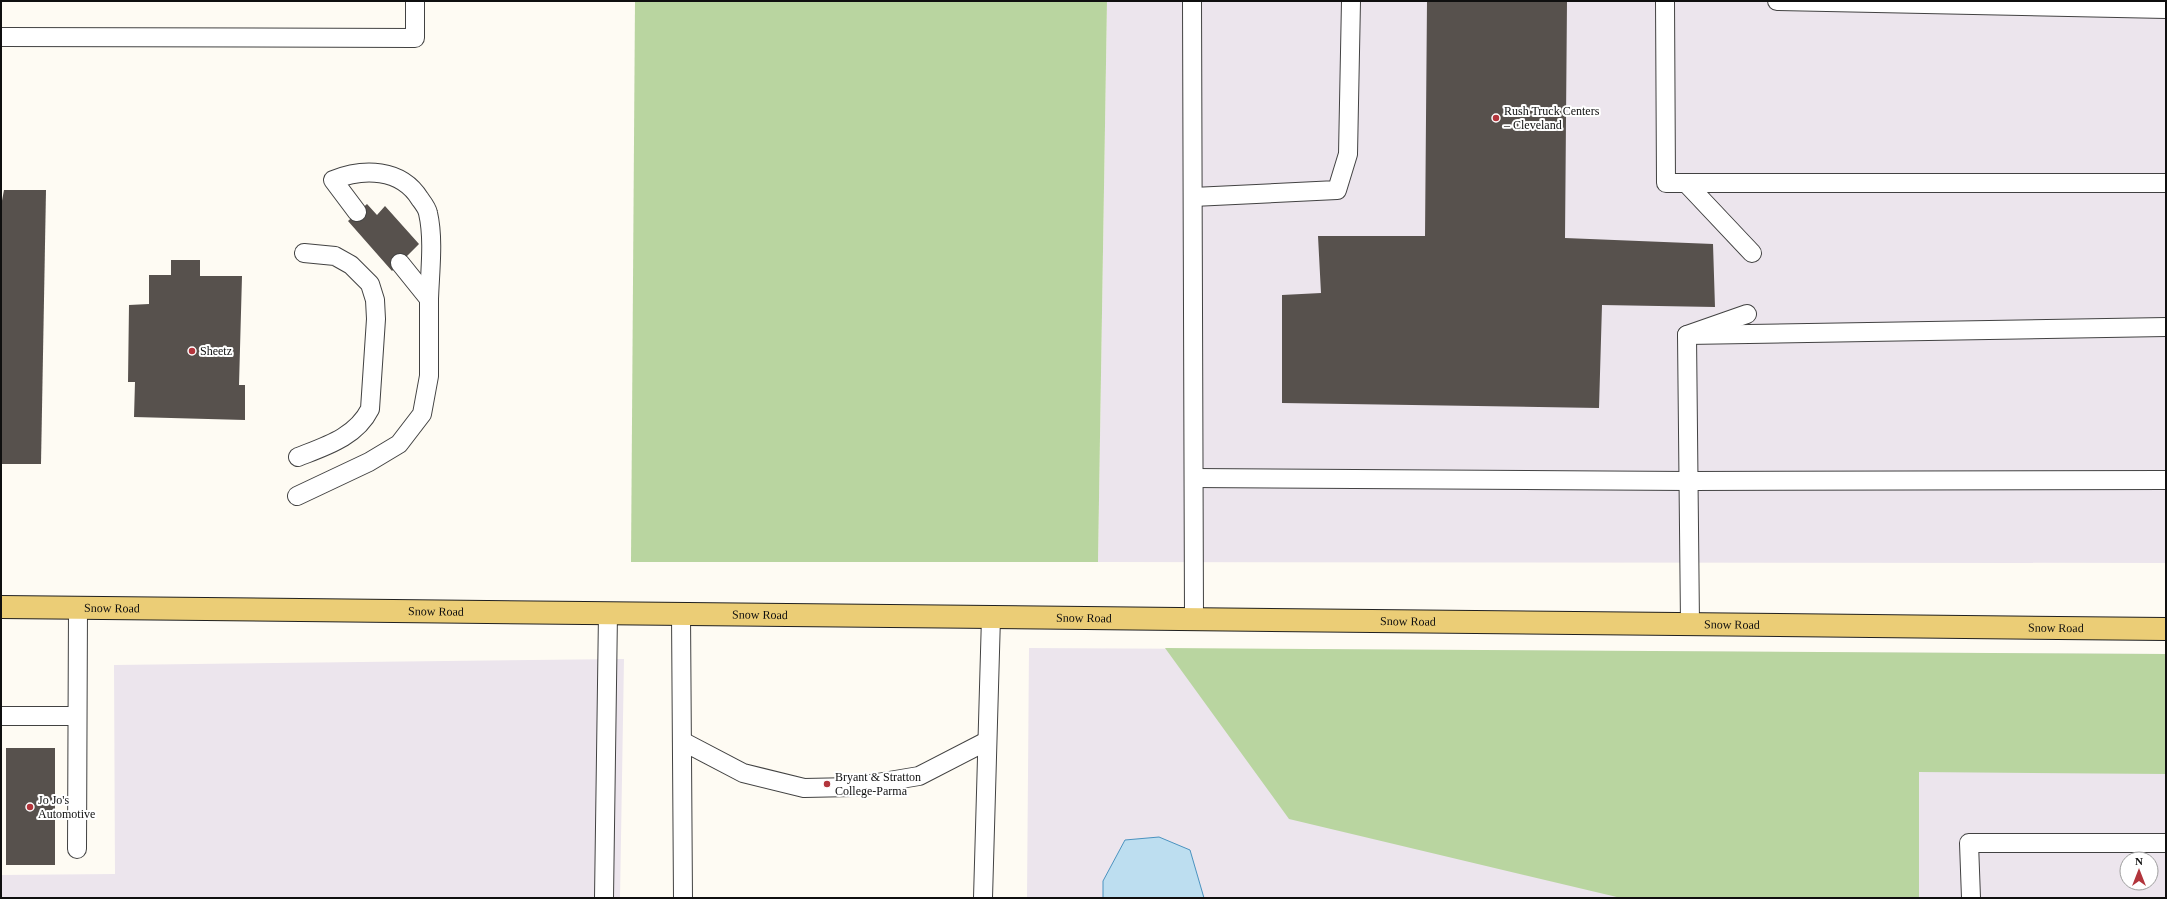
<svg xmlns="http://www.w3.org/2000/svg" width="2167" height="899" viewBox="0 0 2167 899" font-family="'Times New Roman',serif">
  <style>
    .industrial { fill: #ece5ed; fill-rule: evenodd }
    .forest { fill: #b9d5a0 }
    .water { fill: #bddef0; stroke: #4b93c0 }
    .building { fill: #57514d }
    .lines { fill: none; stroke-linecap: round; stroke-linejoin: round }
    .service-casing { stroke: #424242; stroke-width: 20 }
    .primary-casing { stroke: #202020; stroke-width: 24 }
    .service { stroke: #fff; stroke-width: 18 }
    .primary { stroke: #ebcd76; stroke-width: 22 }
    .poi-dot { fill: #b2353c; stroke: #fff; stroke-width: 1.5 }
    .labels { text-anchor: middle; dominant-baseline: central; stroke-width: 4; stroke-linejoin: round; paint-order: stroke }
    .poi-label { font-size: 12px; fill: #0f0f0f; stroke: #fff; text-anchor: start }
    .street-label { font-size: 12px; fill: #0f0f0f; stroke: #fff }
  </style>
  <rect width="100%" height="100%" fill="#fefbf3"/>
  <!-- industrial -->
  <g class="industrial">
    <path d="M1107,1h1059v562l-1068,-1z"/>
    <path d="M1029,648l1137,6v244h-1139zM2127,859h24v24h-24z"/>
    <path d="M624,659l-4,239h-619v-23l114,-1 -1,-209z"/>
  </g>
  <!-- forest -->
  <g class="forest">
    <path d="M635,1h472l-9,561h-467z"/>
    <path d="M1165,648l1001,6v120l-247,-2v126h-298l-332,-79z"/>
  </g>
  <!-- water -->
  <path class="water" d="M1159,837l31,13 14,48h-101v-17l22,-41z"/>
  <!-- building -->
  <g class="building">
    <path d="M1427,1h140l-2,237 148,6 2,63 -113,-2 -3,103 -317,-5v-108l39,-2 -3,-57h107z"/>
    <path d="M4,190h42l-5,274h-40v-258z"/>
    <path d="M367,204l10,11 8,-9 34,38 -27,27 -44,-50z"/>
    <path d="M171,260h29v16h42l-3,109h6v35l-111,-3 1,-35h-7l1,-77 20,-1v-29h22z"/>
    <rect x="6" y="748" width="49" height="117"/>
  </g>
  <g class="lines">
    <!-- service casing -->
    <g class="service-casing">
      <g id="service">
        <path d="M1192,1l2,618"/>
        <path d="M1665,1l1,182h500"/>
        <path d="M1777,1l389,8"/>
        <path d="M1,37l414,1v-37"/>
        <path d="M1686,183l66,70"/>
        <path d="M1193,197l144,-7 11,-36 3,-153"/>
        <path d="M357,212l-24,-32c30,-12 68,-12 87,19 3,4 7,9 8,14 6,26 2,58 1,86"/>
        <path d="M1687,335l479,-8"/>
        <path d="M298,457c28,-11 58,-20 72,-48l6,-90 -1,-19 -5,-16 -19,-19 -16,-9 -31,-3"/>
        <path d="M1194,478l495,3 477,-1"/>
        <path d="M297,496l72,-34 30,-18 23,-30 7,-38v-77l-29,-36"/>
        <path d="M681,614l2,284"/>
        <path d="M1690,624l-3,-289 60,-21"/>
        <path d="M1,716h76"/>
        <path d="M682,741l61,32 61,15 49,-1 66,-11 68,-35"/>
        <path d="M77,849l1,-241"/>
        <path d="M604,898l4,-285"/>
        <path d="M983,898l8,-281"/>
        <path d="M1971,898l-2,-55h197"/>
      </g>
    </g>
    <!-- primary casing -->
    <g class="primary-casing">
      <g id="primary">
        <path id="s1" d="M1,607l2165,22"/>
      </g>
    </g>
    <!-- service -->
    <use href="#service" class="service"/>
    <!-- primary -->
    <use href="#primary" class="primary"/>
  </g>
  <!-- markers -->
  <g class="poi-dot">
    <circle cx="1496" cy="118" r="4"/>
    <circle cx="192" cy="351" r="4"/>
    <circle cx="827" cy="784" r="4"/>
    <circle cx="30" cy="807" r="4"/>
  </g>
  <g class="labels">
    <!-- poi labels -->
    <g class="poi-label">
      <text x="1504" y="111">Rush Truck Centers<tspan x="1504" dy="14">– Cleveland</tspan></text>
      <text x="200" y="351">Sheetz</text>
      <text x="835" y="777">Bryant &amp; Stratton<tspan x="835" dy="14">College-Parma</tspan></text>
      <text x="38" y="800">Jo Jo's<tspan x="38" dy="14">Automotive</tspan></text>
    </g>
    <!-- street labels -->
    <g class="street-label">
      <text stroke="none"><textPath href="#s1" startOffset="111">Snow Road</textPath></text>
      <text stroke="none"><textPath href="#s1" startOffset="435">Snow Road</textPath></text>
      <text stroke="none"><textPath href="#s1" startOffset="759">Snow Road</textPath></text>
      <text stroke="none"><textPath href="#s1" startOffset="1083">Snow Road</textPath></text>
      <text stroke="none"><textPath href="#s1" startOffset="1407">Snow Road</textPath></text>
      <text stroke="none"><textPath href="#s1" startOffset="1731">Snow Road</textPath></text>
      <text stroke="none"><textPath href="#s1" startOffset="2055">Snow Road</textPath></text>
    </g>
  </g>
  <!-- border -->
  <rect width="2167" height="899" fill="none" stroke="#0f0f0f" stroke-width="4"/>
  <!-- north arrow -->
  <g transform="translate(2139 871)"><circle r="19" fill="#ffffff" stroke="#9f9f9f"/>
  <path d="M0-3L7 15L0 10L-7 15Z" fill="#b2353c"/>
  <text y="-6" font-size="11" font-weight="bold" text-anchor="middle" fill="#0f0f0f">N</text>
  </g>
</svg>
